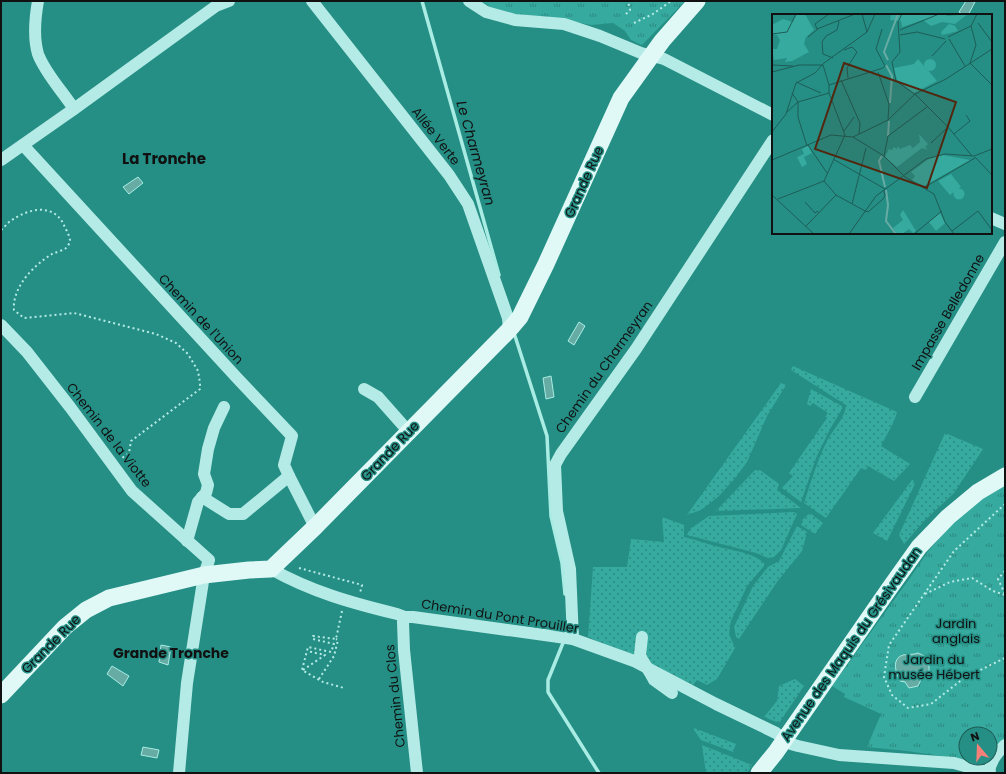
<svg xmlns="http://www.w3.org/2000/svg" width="1006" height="774" viewBox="0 0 1006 774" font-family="Poppins,sans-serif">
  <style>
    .grass { fill: url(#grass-dots) }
    .park { fill: url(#park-tufts) }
    .water { fill: #67aba5; stroke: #a9ece4 }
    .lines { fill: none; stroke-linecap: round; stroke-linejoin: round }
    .stream { stroke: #a9ece4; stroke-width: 3.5 }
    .path { stroke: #b5ebe6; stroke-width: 2; stroke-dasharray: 2 3; stroke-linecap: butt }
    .street { stroke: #b5ebe6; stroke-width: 12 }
    .secondary { stroke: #e0f9f7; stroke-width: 17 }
    .street-bridge { stroke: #b5ebe6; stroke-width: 12 }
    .labels { text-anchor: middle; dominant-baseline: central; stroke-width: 3; stroke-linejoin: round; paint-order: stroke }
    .street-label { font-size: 13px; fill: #111; stroke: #258f85 }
    .park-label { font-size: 13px; fill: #111; stroke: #258f85 }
    .water-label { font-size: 14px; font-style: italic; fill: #111; stroke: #258f85 }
    .neighbourhood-label { font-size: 14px; font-weight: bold; fill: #111; stroke: #258f85 }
    .quarter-label { font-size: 15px; font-weight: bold; fill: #111; stroke: #258f85 }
    .inset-river { fill: none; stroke: #67aba5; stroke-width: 2 }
    .inset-road { fill: none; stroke: #1d5d57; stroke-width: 1 }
    .view { fill: #522710; fill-opacity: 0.15; stroke: #522710; stroke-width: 2 }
    .inset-edge { fill: none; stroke: #111; stroke-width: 2 }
  </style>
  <defs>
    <pattern id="grass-dots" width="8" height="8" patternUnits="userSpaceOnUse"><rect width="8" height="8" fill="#36aa9e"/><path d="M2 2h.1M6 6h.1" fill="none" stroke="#2c897f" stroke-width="1.8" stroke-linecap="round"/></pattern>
    <pattern id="park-tufts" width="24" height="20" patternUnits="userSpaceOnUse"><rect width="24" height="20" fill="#36aa9e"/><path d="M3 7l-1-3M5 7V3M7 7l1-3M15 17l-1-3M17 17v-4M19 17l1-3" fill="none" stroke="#2c897f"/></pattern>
  </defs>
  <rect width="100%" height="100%" fill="#258f85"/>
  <!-- grass -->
  <g class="grass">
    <path d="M793,366l104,46c-3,12 -11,23 -16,34l29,18 -16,17 -26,-15 -2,4 -5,-2 -35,50 -22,-15c7,-21 13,-42 23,-62 6,-12 18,-22 19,-36l-55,-35z"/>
    <path d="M781,383l5,2 -19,31 -20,46 -11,15 -18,20 -17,13 -14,5z"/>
    <path d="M811,389l31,17v3l-12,20 -14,29 -15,44 -19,-14 11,-12 -4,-3 38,-55 -2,-1 3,-4 -15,-10 -3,3 -3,-2z"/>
    <path d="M945,433l38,16 -29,44 -30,28 -20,23 -5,-9z"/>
    <path d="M755,470h5l19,14 -2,6 24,18 -85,3z"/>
    <path d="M912,480l3,1 -1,5 -27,55 -14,-8z"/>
    <path d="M794,512l3,2 -16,36 -7,7 -6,1 -12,-5 -69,-18 3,-6 19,-13z"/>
    <path d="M810,513l13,10 -8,11 -14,-9 2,-6z"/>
    <path d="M662,517l22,8v12c13,3 26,8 39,11 14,3 29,5 41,15v3l-17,20 -16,35 -2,13 6,14 -18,31 -10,6 -10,-5 -4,5 -105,-48 5,-70h34l4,-28 33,3z"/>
    <path d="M797,526l10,6 -5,19 -25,31 -38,57 -3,-2 -2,-10 19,-41 15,-19 11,-6z"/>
    <path d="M795,679l9,7 -25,37 -15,-6 13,-16 2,-15z"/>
    <path d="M694,728l42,16 -3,8 -32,-12 -7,-10z"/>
    <path d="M702,745l50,20 -5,8h-41z"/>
  </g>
  <!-- park -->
  <g class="park">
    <path d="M479,1h206l-43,44 -11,-5 -6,-9 -12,-8 -22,2 -26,-5 -45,-5 -34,-8z"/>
    <path d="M1005,484v256l-15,14v-20h-24v24h20l-4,4 -75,-11 -40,-4 14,-33 -37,-17 1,-3 -13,-8 78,-108 17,-25 24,-29 31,-26z"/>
  </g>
  <!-- water -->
  <g class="water">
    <path d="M966,1l9,1 -7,13h-4l-5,-3z"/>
    <path d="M138,177l5,6 -14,11 -6,-7z"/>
    <path d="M579,322l6,4 -11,19 -6,-4z"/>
    <path d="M551,376l3,21 -8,2 -3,-21z"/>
    <path d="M161,645l10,2 -3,18 -9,-3z"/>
    <path d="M918,653l6,3v6l5,4v6l-6,3 -5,11 -9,2 -4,-6 -5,-1c-4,-8 -9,-22 3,-26 5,-1 10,0 15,-2z"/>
    <path d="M112,666l17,10 -6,10 -16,-12z"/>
    <path d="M143,747l16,3 -2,8 -16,-3z"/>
  </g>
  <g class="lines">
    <!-- stream -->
    <g class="stream">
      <path d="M422,1l77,274"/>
      <path d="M515,336l32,100 4,80 11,47 3,31"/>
      <path d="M563,643l-15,37v12l51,81"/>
    </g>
    <!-- path -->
    <g class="path">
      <path d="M626,14l4,-4 -2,-9"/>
      <path d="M634,23l19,-9 18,-13"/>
      <path d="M1,230c4,-3 7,-8 11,-10 16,-11 40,-17 51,3 2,5 6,11 7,17 0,3 -2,6 -4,8 -4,3 -10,4 -14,6 -18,11 -40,33 -38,56l10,8 50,-5 82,21 20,9 12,11 10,17 2,12v6l-69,52 -2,12 -7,5"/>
      <path d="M1005,504l-51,47 -65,94 -5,32 8,18 16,13 23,-4 33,-26 41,-20"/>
      <path d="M299,568l63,17 -2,8"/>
      <path d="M1005,571l-7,8 7,15"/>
      <path d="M925,594l25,-12 22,-4 21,13 12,4"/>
      <path d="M342,611l-6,28 -23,-3v3l21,5 -3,8 -23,-5 -6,23 21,12 21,6"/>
      <path d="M303,670l22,-15 -18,-4"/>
      <path d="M319,679l15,-23 4,-16 -2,-1"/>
    </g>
    <!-- street -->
    <g class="street">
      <path d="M38,1c-3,17 -5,36 0,53 7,19 25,38 36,55"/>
      <path d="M312,1l137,174 19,29 40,114 1,12"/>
      <path d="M469,1l17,11 29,8 49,4 36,12 41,17 23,6 109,56"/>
      <path d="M23,145l215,234 54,57 -8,29 5,11 26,51"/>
      <path d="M1,160l73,-51 142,-103 13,-5"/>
      <path d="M991,218l14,6"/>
      <path d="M1,325l26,27 43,55 62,84 77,69 -5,15 -17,108 -8,90"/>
      <path d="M364,389l14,8 31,35"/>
      <path d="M915,397l90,-155"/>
      <path d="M202,497l27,17h14l46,-38"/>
      <path d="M187,541l11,-39 8,-9 2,-8 -4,-11 4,-25 6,-21 10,-21"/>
      <path d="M271,569c41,23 81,34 126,45l8,3h8l160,22 61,22 82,43 60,29 15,11 7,2 41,9 115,8 36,10"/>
      <path d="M405,617l-2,5 1,28 13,123"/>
      <path d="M573,639l-3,-70 -13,-58 -2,-46 6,-11 75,-105 137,-209"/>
      <path d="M641,658l-1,-3 2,-18"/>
      <path d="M652,676l2,4 18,13"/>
      <path d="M989,773c1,-12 8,-20 16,-28"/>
    </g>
    <!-- secondary -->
    <g class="secondary">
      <path d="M1,695l64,-68 21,-17 23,-12 95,-23 45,-5 22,-1 44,-42 194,-197 11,-13 26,-53 75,-166 41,-57 35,-40"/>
      <path d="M759,773l17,-21 113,-163 30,-42 29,-30 30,-25 27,-16"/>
    </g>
    <!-- street-bridge -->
    <path class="street-bridge" d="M641,658l11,18"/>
  </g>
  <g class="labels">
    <!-- street labels -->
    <g class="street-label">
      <text transform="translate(436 136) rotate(52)">Allée Verte</text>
      <text transform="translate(584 182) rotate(-66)">Grande Rue</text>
      <text transform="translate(948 312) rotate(-60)">Impasse Belledonne</text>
      <text transform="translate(201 319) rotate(47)">Chemin de l'Union</text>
      <text transform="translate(604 367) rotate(-55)">Chemin du Charmeyran</text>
      <text transform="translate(109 435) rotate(52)">Chemin de la Viotte</text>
      <text transform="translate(390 451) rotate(-46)">Grande Rue</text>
      <text transform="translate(500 616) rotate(9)">Chemin du Pont Prouiller</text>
      <text transform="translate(51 644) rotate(-45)">Grande Rue</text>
      <text transform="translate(851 644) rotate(-55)">Avenue des Maquis du Grésivaudan</text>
      <text transform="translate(395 696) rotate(-96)">Chemin du Clos</text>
    </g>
    <!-- park labels -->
    <g class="park-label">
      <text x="956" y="623">Jardin<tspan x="956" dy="15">anglais</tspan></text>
      <text x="934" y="659">Jardin du<tspan x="934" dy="15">musée Hébert</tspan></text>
    </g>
    <!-- water labels -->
    <g class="water-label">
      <text transform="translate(476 153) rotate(74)">Le Charmeyran</text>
    </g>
    <!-- neighbourhood labels -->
    <g class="neighbourhood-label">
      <text x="171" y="653">Grande Tronche</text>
    </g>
    <!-- quarter labels -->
    <g class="quarter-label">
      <text x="164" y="158">La Tronche</text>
    </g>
  </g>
  <!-- overview -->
  <g transform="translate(772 14)">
    <rect width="220" height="220" fill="#258f85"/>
    <path d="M177,10l6,2 3,5 -16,4 -1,-3zM152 51a6 6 0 1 1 12 0a6 6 0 1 1-12 0ZM147,120l9,10 -3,3 3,3 -6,-2 -25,19 -12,-10 4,-8 3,1 2,-3 3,2 1,-3 2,3 10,-4 3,3 7,-6z" fill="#36aa9e"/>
    <path d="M25,0h8l9,16 -8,7 -2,7 5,8 -17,9 -7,1 2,-4 -13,2 -2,-11h5l3,-9 -3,-5 -5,-1v-9l11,-6 10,3zM119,0h55l1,2 21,-2 -13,10 -13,-2 -11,4 -8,-6 -21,7 -1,-6 -11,-1z" fill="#36aa9e"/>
    <path d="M146,45l19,22 -23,12 -17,-13 -3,-12 20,-4zM36,132l4,7 -8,4 3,7 -5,3 -5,-10 7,-3 -2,-5zM171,141l27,5 -46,26 -12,-6 3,-4 -4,-4 19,-14zM179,160l10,13 -11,8 -12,-14zM131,196l13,21 -3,2 -4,-4 -7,5h-5l-4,-6 10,-8 -3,-5zM168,199l5,10 -9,8 -7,-9z" fill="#36aa9e"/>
    <path d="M156,56l5,7 -13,9 -5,-6zM181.5 180a5.5 5.5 0 1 1 11 0a5.5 5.5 0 1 1-11 0Z" fill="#36aa9e"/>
    <path class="inset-river" d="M116,46l-4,-8 14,-38M114,51l6,11 -2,27M116,122l1,-15M110,142l-3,5 6,26M114,176l2,15 -2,16 10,13"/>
    <path class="inset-road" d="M57,0l-14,10 2,5 38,-15M90,0l5,18M130,0l-4,8 2,30 -8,10 4,19 20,14 32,32 24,29M206,9l14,19M128,16l39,-16M0,20l15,-2 9,-18M128,21l17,-3 28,7M36,23l10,-8M176,23l23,-11M177,25l16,27M72,36l8,-3 5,5 -10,16 1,10M160,42l14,-15M61,44l-10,-4 -1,-12 4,-6 11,-6 2,-9M198,49l6,-18 -5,-19 6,-12M198,49l22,22M0,51l21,1M0,58l27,-7h24l6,20v8l16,42M106,58l11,32 -1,15M69,66l19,43 -1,11M24,68l25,11M57,71l54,-17 2,-2 -9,-17 6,-20M20,79l6,9v15l9,29M15,98l11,-10 31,-9M72,117l10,-14M0,118l14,-18 10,-31 19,-10 9,-10 43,-31 8,-18M182,120l16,-13 -4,-6M81,123l31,19 21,21 29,17 11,28 9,12M159,129l17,-16M36,131l19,28M112,142l4,-20 39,-29M203,143l17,18M61,145l52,30M0,146l59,-25 22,2 35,-17 27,-26 31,-15 46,-30M52,167l12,14 29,16M52,167l21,-46M153,173l50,-29M0,181l42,39M6,185l46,-18M33,188l10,11 2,-2 2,2M80,190l14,-56M93,197l3,1 15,-13 2,-3 -1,-6M34,212l30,-31M180,217l26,-20 14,19M77,220l27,-38 50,-37 19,-5 29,2 18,-7M142,220l28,-23"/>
    <path class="view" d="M72,49l112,39 -29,86 -112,-39z"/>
    <rect width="220" height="220" class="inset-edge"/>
  </g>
  <!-- border -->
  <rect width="1006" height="774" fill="none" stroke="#111111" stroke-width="4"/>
  <!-- north arrow -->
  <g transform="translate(978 746) rotate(341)"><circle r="19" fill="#258f85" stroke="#1d5d57"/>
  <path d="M0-3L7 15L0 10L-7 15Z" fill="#f68079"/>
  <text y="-6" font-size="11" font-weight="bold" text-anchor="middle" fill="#111111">N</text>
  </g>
</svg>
